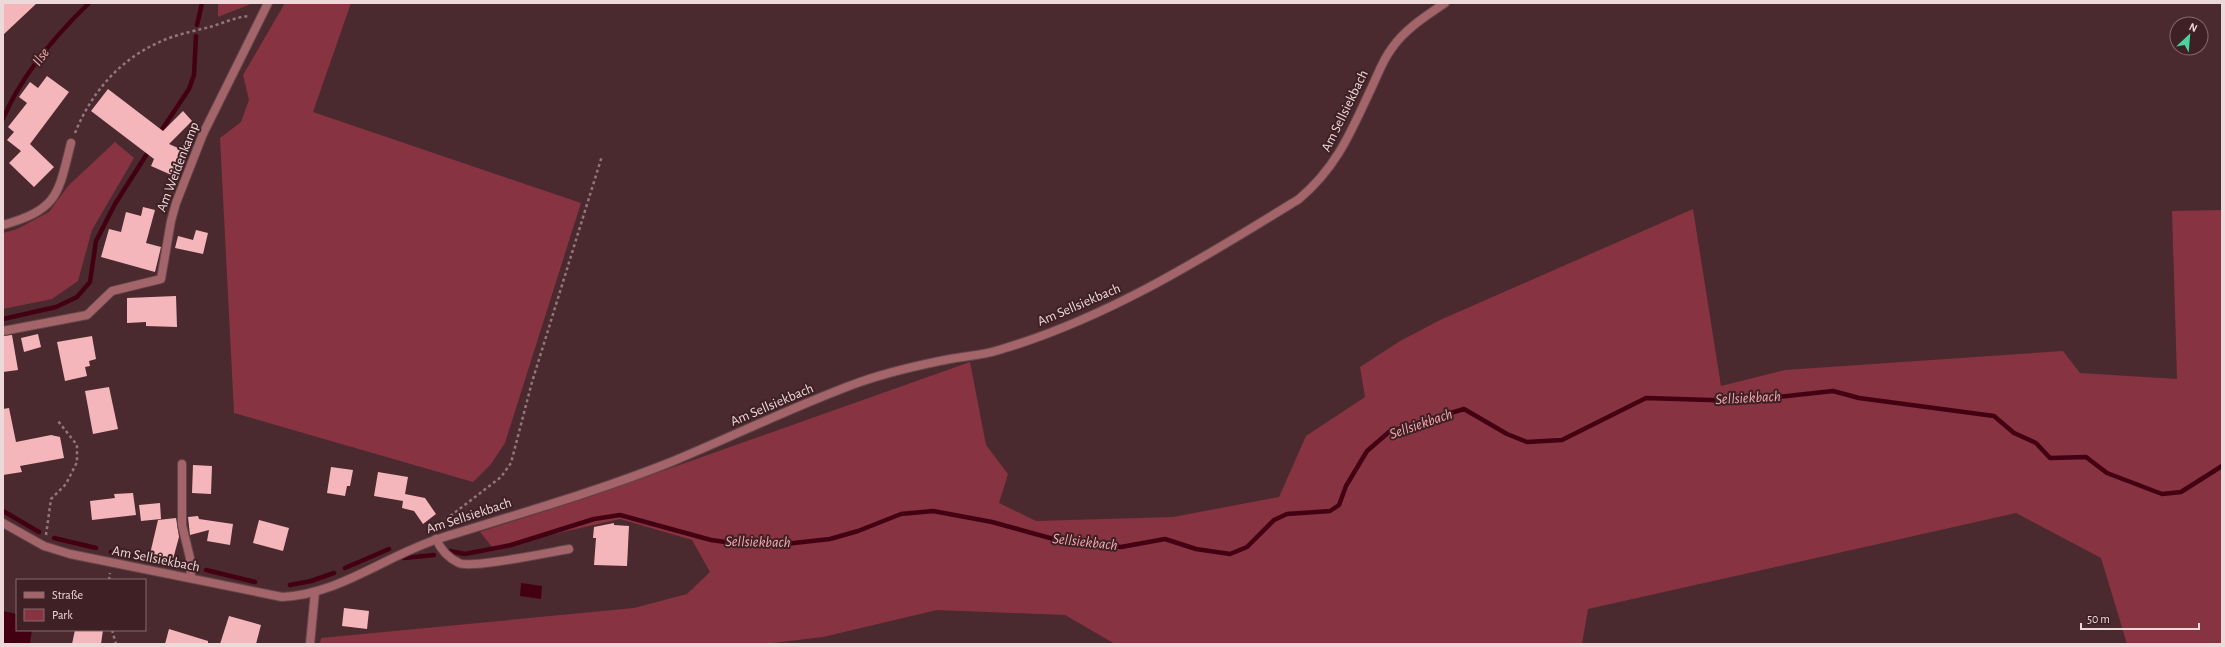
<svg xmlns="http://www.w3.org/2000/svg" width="2225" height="647" viewBox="0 0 2225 647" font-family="'Alegreya Sans',sans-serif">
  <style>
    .green { fill: #873341 }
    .water { fill: #430012 }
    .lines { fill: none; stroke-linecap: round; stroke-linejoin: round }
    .stream { stroke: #430012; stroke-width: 4.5 }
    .building { fill: #f5b6bb }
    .service-casing { stroke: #64464a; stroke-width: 10 }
    .minor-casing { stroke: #64464a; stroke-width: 10 }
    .path { stroke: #92777a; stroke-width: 2.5; stroke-dasharray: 3 3; stroke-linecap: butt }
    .service { stroke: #a3646a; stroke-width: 8 }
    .minor { stroke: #a3646a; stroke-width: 8 }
    .labels { text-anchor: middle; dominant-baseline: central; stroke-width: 4; stroke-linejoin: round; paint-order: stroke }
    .street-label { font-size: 14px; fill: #eed9da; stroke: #3f2024 }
    .water-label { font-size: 15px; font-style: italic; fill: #f8abb2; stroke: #3f2024 }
  </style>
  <rect width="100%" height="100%" fill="#4a2a2e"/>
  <!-- green -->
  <g class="green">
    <path d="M218,3h35l-35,14z"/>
    <path d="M285,3h66l-38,109 268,91 -76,240 -14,21 -18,18 -239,-69 -14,-275 21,-16 8,-22 -6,-25z"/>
    <path d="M115,142l19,16 -42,72 -14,51 -26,18 -49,10v-76l14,-4 32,-17 19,-26z"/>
    <path d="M1693,209l28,177 64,-16 278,-19 17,22 97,6 -5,-168 50,-1v434h-95l-26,-86 -85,-45 -428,96 -6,35h-467l-50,-29 -128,-5 -114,27 -59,7h-444l1,-6 313,-30 53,-14 23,-22 -18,-32 -72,-21 -127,29 -13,-16 109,-35 381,-135 16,83 22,29 -9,29 37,18 137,-4 106,-20 27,-61 59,-39 -5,-30 40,-26 40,-21z"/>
  </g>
  <!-- water -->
  <g class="water">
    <path d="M521,583l21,3 -1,13 -21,-3z"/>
    <path d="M3,611l14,3v16h15l-2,14h-27z"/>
  </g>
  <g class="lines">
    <!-- stream -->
    <g class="stream">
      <path d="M197,25l5,-22"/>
      <path d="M3,119c18,-43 53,-84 86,-116"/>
      <path d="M159,134l30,-45 5,-14 2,-39"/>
      <path d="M3,319l53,-12 21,-10 13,-15 6,-41 19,-37 35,-55"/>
      <path d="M3,511l36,21"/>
      <path d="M54,538l42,10"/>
      <path d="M450,551l15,3 46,-9 83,-26 26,-4 91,25 29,4 36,1 54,-6 28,-8 43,-17 32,-3 59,11 65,18 64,7 44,-8 31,10 34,5 17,-7 27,-27 13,-6 43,-3 9,-6 7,-19 21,-35 22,-19 75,-23 43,25 20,8 35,-2 84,-42 96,3 91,-10 26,7 135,18 20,17 22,10 14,15 36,-1 21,16 55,21 19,-2 41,-26"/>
      <path d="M111,552l63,13"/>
      <path d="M404,558l30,-3"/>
      <path d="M345,568l44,-19"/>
      <path d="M206,570l49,12"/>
      <path d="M290,585l21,-4 23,-8"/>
    </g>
  </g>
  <!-- building -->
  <g class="building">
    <path d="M3,3h34l-34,32z"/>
    <path d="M47,76l22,16 -39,52 24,23 -20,20 -25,-24 12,-12 -14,-11 7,-8 -6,-5 19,-24 -8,-6 11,-15 8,6z"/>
    <path d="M108,89l55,42 20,-20 9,10 -23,23 18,8 -11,25 -25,-11 3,-7 -63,-48z"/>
    <path d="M143,207l12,3 -9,33 15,4 -6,25 -54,-15 8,-28 12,3 5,-20 15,4z"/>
    <path d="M196,230l12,3 -5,21 -28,-6 3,-12 15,4z"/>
    <path d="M176,296l1,31 -31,-1v-4l-19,1v-25z"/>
    <path d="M38,334l3,13 -17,5 -3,-14z"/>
    <path d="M12,335l6,35 -15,2v-36z"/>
    <path d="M92,336l4,23 -7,2 1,5 -5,1 2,9 -22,5 -8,-39z"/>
    <path d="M109,387l9,42 -25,5 -8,-43z"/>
    <path d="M9,408l7,34 35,-7 9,2 4,21 -44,8 2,6 -19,3v-66z"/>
    <path d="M193,465l19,1 -1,28 -19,-1z"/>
    <path d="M331,467l22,3 -3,16h-3l-2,10 -18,-3z"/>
    <path d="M378,472l30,5 -3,17 20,4 11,16 -13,10 -9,-13 -12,-3 1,-7 -29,-5z"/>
    <path d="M133,493l3,22 -44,5 -2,-19 25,-3 -1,-4z"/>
    <path d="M160,503l1,16 -20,2 -2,-16z"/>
    <path d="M198,516l1,3 34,5 -3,21 -23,-4 2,-11 -19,5 -2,-18z"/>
    <path d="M176,518l3,19 -6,22 -23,-5 8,-34z"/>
    <path d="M259,520l30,8 -6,23 -30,-8z"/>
    <path d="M614,523v2l15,1 -2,40 -33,-1 2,-27h-3l1,-11z"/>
    <path d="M344,608l25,3 -2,18 -25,-3z"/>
    <path d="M229,616l32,9 -5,19h-36z"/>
    <path d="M169,629l39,12v3h-43z"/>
    <path d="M75,630h28l-2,14h-29z"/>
  </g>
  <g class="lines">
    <!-- service casing -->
    <g class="service-casing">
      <g id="service">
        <path d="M203,134l65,-131"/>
        <path d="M182,464v61l8,33 1,20"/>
        <path d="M436,539c5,11 12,19 23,24 12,6 92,-11 110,-14"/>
      </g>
    </g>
    <!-- minor casing -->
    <g class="minor-casing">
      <g id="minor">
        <path d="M3,225c56,-16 55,-31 68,-82"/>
        <path d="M3,331l84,-16 25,-24 49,-12 10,-58 5,-18 27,-69"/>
        <path d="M3,523l41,23 26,8 212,43c59,-3 104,-42 159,-59 77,-24 155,-46 230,-76 63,-26 125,-57 189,-80 29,-10 59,-17 90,-23 17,-3 34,-4 49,-9 109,-32 204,-92 300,-151 37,-31 51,-65 71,-108 7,-14 12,-30 22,-43 13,-19 34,-32 53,-45"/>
        <path d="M310,644l5,-52"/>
      </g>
    </g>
    <!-- path -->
    <g class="path">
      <path d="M75,133c18,-45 51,-80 97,-96 12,-4 26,-7 38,-10 13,-4 26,-10 39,-11"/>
      <path d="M436,527l65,-50 10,-14 21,-81 70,-226"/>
      <path d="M46,535l5,-36 15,-15 11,-22v-17l-19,-24"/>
      <path d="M109,580l1,-7"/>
      <path d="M112,630l4,14"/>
    </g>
    <!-- service -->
    <use href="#service" class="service"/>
    <!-- minor -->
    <use href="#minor" class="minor"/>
  </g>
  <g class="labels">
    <!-- street labels -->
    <g class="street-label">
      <text transform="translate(1345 111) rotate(-64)">Am Sellsiekbach</text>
      <text transform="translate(178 167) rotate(-69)">Am Weidenkamp</text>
      <text transform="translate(1079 305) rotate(-23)">Am Sellsiekbach</text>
      <text transform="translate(772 405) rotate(-23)">Am Sellsiekbach</text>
      <text transform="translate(469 516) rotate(-18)">Am Sellsiekbach</text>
      <text transform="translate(156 559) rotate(11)">Am Sellsiekbach</text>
    </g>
    <!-- water labels -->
    <g class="water-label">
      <text transform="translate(41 57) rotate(-54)">Ilse</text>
      <text transform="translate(1748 398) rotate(-3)">Sellsiekbach</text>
      <text transform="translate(1421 424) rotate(-19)">Sellsiekbach</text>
      <text transform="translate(758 542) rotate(1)">Sellsiekbach</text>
      <text transform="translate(1085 542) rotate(6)">Sellsiekbach</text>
    </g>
  </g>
  <!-- border -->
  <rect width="2225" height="647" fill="none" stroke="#eed9da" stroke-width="8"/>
  <!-- legend -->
  <rect x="16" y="579" width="130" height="52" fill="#3f2024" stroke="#856a6d"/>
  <rect x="24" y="592" width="20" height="6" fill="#a3646a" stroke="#856a6d"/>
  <text x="52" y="599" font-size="12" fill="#eed9da">Straße</text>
  <rect x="24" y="609" width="20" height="12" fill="#873341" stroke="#856a6d"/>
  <text x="52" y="619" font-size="12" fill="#eed9da">Park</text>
  <!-- north arrow -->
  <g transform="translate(2189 36) rotate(26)"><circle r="19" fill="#3f2024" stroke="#856a6d"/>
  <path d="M0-3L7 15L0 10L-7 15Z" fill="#49d49d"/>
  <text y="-6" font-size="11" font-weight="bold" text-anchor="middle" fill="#eed9da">N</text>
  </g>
  <!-- scale -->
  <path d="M2081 623v6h118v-6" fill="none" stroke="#eed9da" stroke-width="2"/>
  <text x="2087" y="623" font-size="12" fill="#eed9da" stroke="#3f2024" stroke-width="3" paint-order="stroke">50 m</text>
</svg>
